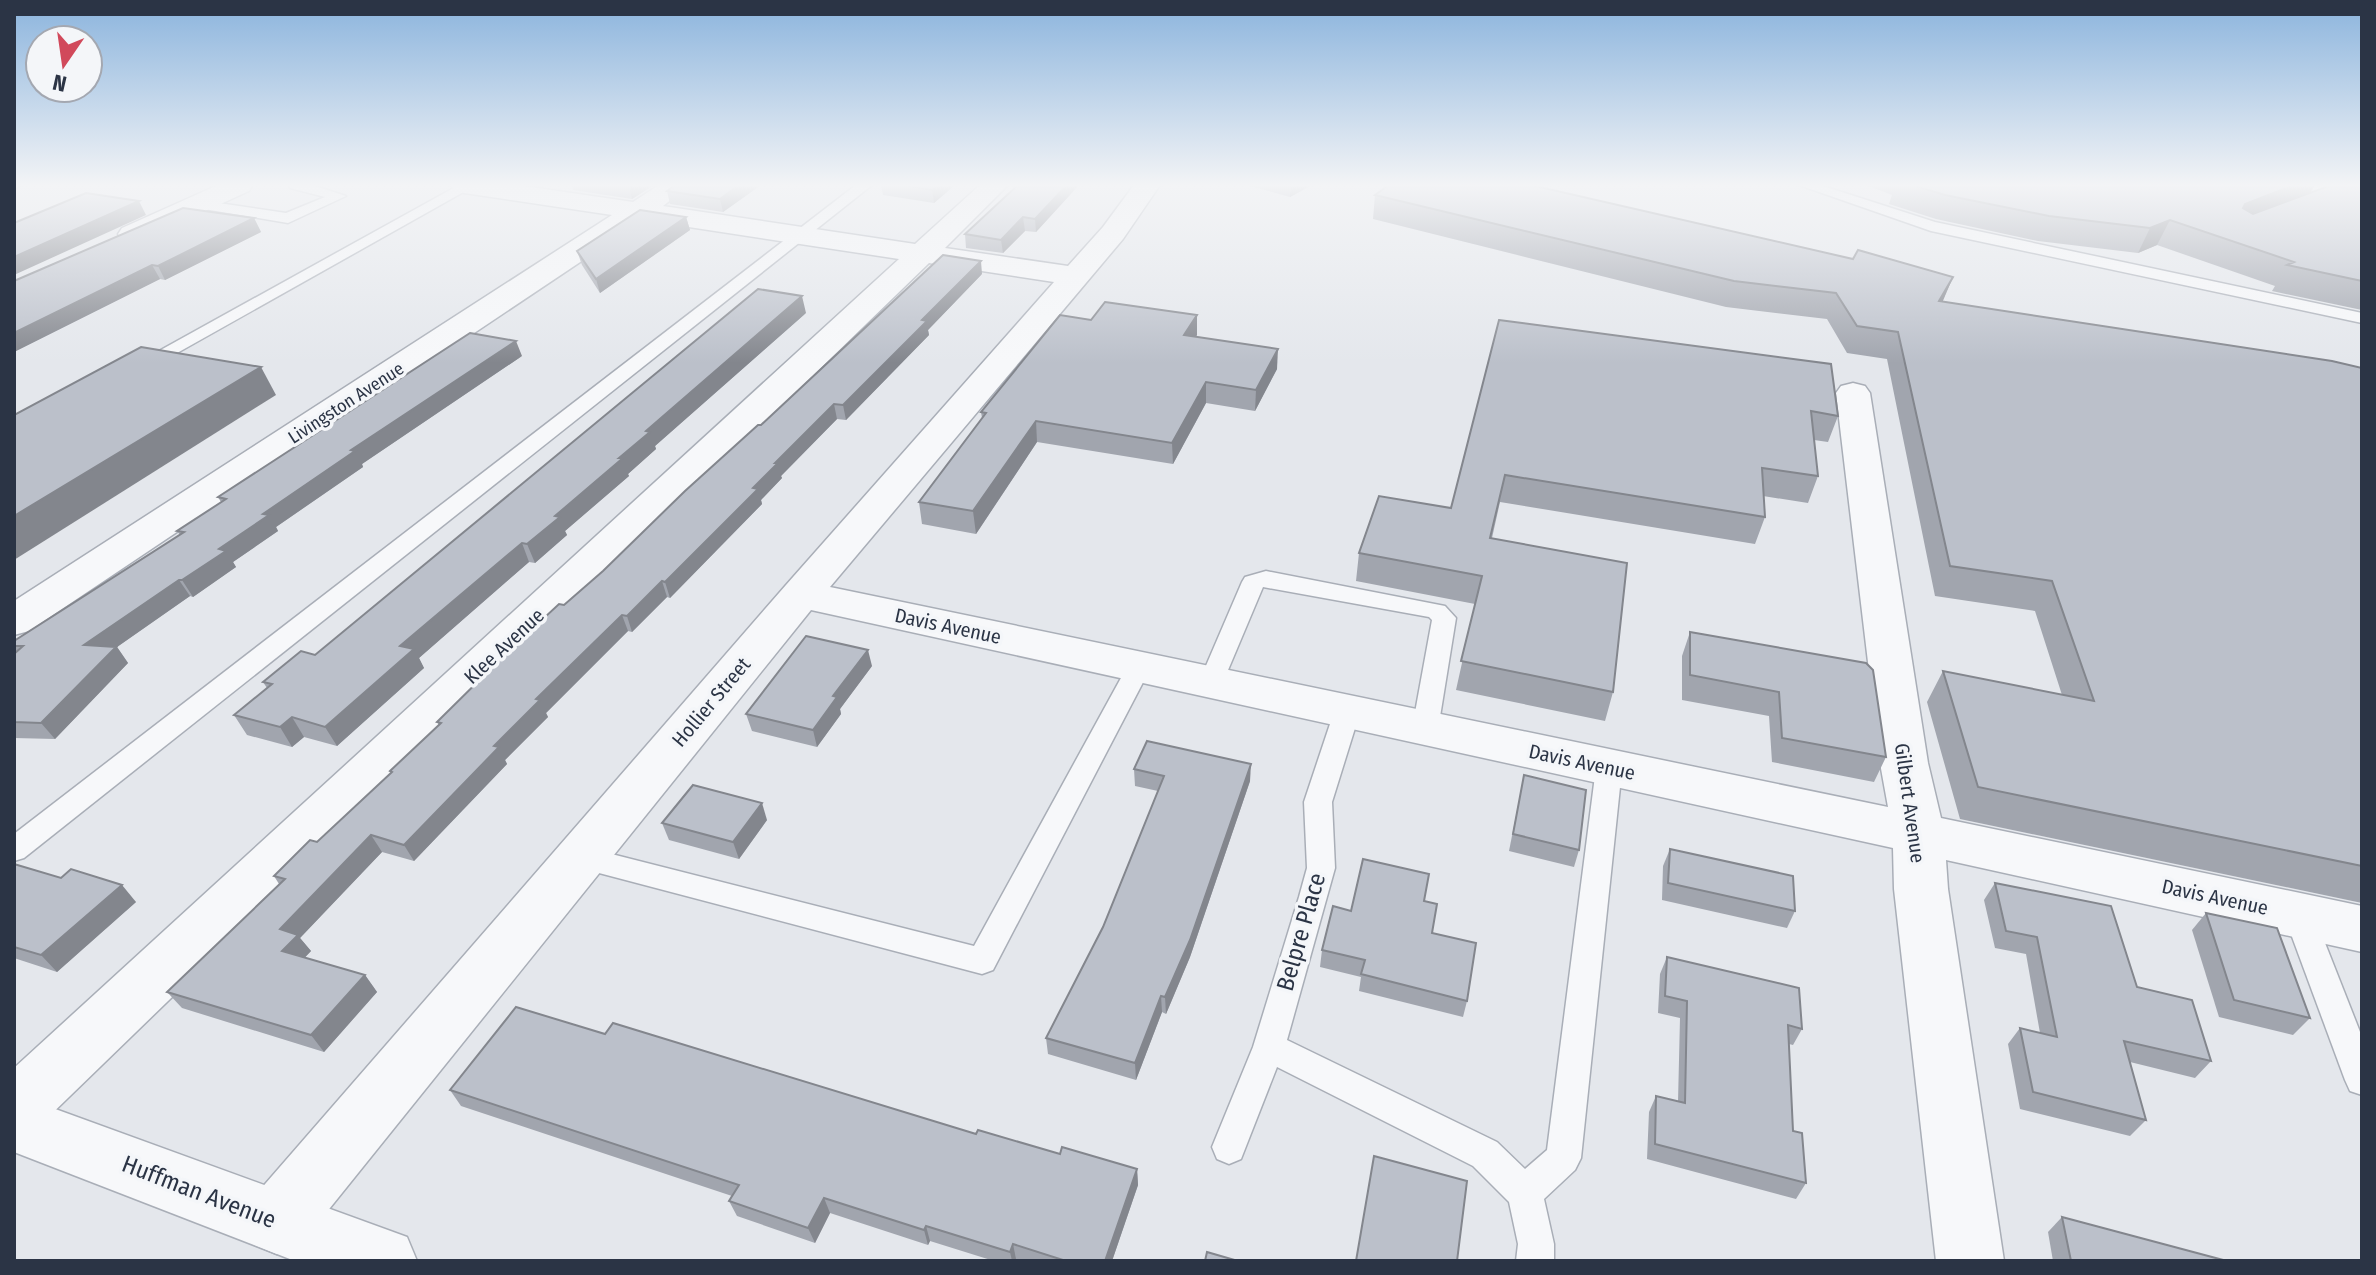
<svg xmlns="http://www.w3.org/2000/svg" width="2376" height="1275" viewBox="0 0 2376 1275" font-family="'Fira Sans Condensed',sans-serif">
  <style>
    .lines { fill: none; stroke-linecap: round; stroke-linejoin: round }
    .service-casing { stroke: #a9aeb7; stroke-width: 3 }
    .minor-casing { stroke: #a9aeb7; stroke-width: 3 }
    .tertiary-casing { stroke: #a9aeb7; stroke-width: 3 }
    .secondary-casing { stroke: #a9aeb7; stroke-width: 3 }
    .service { fill: #f7f8fa; fill-rule: evenodd }
    .minor { fill: #f7f8fa; fill-rule: evenodd }
    .tertiary { fill: #f7f8fa; fill-rule: evenodd }
    .secondary { fill: #fff; fill-rule: evenodd }
    .wall { fill: #a1a5ae }
    .shaded-wall { fill: #83868d }
    .building { fill: #bbc0ca; stroke: #83868d; stroke-width: 2 }
    .labels { text-anchor: middle; dominant-baseline: central; stroke-width: 7; stroke-linejoin: round; paint-order: stroke }
    .far-street-label { font-size: 18px; fill: #2b3445; stroke: #f4f6f9 }
    .street-label { font-size: 20px; fill: #2b3445; stroke: #f4f6f9 }
    .near-street-label { font-size: 24px; fill: #2b3445; stroke: #f4f6f9 }
  </style>
  <rect width="100%" height="100%" fill="#e4e7ec"/>
  <g class="lines">
    <!-- service casing -->
    <g class="service-casing">
      <g id="service">
        <path d="M14,185h8l-8,4z"/>
        <path d="M288,185h24l34,11 -58,27 -90,-15 -7,-4 7,-4 88,13 39,-16 -35,-9z"/>
        <path d="M459,185h17l-331,186 -6,1 -9,-5z"/>
        <path d="M856,185h16l-848,673 -10,3v-27z"/>
        <path d="M1799,185h21l115,37 427,91v10l-431,-92z"/>
        <path d="M1266,571l179,35 11,12 -18,111 -4,7 -9,2 -9,-2 -4,-7 20,-109 -3,-3 -166,-30 -40,95 -3,6 -9,3 -9,-3 -3,-6 43,-100 3,-5z"/>
        <path d="M1139,659l9,2 3,6 -158,303 -11,4 -402,-106 -10,-3 -4,-8 4,-8 10,-3 394,100 153,-279 3,-6z"/>
        <path d="M1347,703l9,3 4,6 -28,90 3,66 -48,172 210,102 28,27 22,-19 49,-382 4,-7 9,-3 9,3 4,7 -41,390 -6,12 -31,29 10,45v17h-38l2,-17 -9,-42 -36,-36 -196,-99 -36,92 -12,5 -12,-5 -5,-12 41,-100 46,-150 8,-29 -3,-66 30,-90 4,-6z"/>
        <path d="M2299,903l11,3 4,9 48,122v58l-12,-4 -5,-11 -61,-165 4,-9z"/>
      </g>
    </g>
    <!-- minor casing -->
    <g class="minor-casing">
      <g id="minor">
        <path d="M218,185h35l-4,6 -107,49 -10,3 -10,-3 -4,-6 4,-6z"/>
        <path d="M451,185h66l116,17 26,-17h31l-27,21 252,38 65,-59h28l-63,63 123,18 35,-39 31,-42h26l-37,54 -293,348 1058,220 -8,-44 -44,-370 5,-7 12,-3 12,3 5,7 58,370 13,55 421,88v46l-416,-92 2,29 56,372h-68l-42,-372 -1,-41 -1082,-238 -510,634 -24,10 -24,-10 -9,-23 9,-23 533,-613 268,-303 -125,-19 -893,866 -22,9v-70l885,-809 -256,-39 -614,411 -15,4v-34l598,-386 -148,-22 -9,-2z"/>
      </g>
    </g>
    <!-- tertiary casing -->
    <g class="tertiary-casing">
      <path id="tertiary" d="M14,1094l393,143 10,24h-122l-281,-109z"/>
    </g>
    <!-- secondary casing -->
    <g class="secondary-casing">
      <path id="secondary" d="M2291,185h41l30,8v17l-67,-19z"/>
    </g>
    <!-- service -->
    <use href="#service" class="service"/>
    <!-- minor -->
    <use href="#minor" class="minor"/>
    <!-- tertiary -->
    <use href="#tertiary" class="tertiary"/>
    <!-- secondary -->
    <use href="#secondary" class="secondary"/>
  </g>
  <!-- wall -->
  <g class="wall">
    <path d="M572,185h82l-22,14 -59,-9z"/>
    <path d="M675,185h86l-38,27 -53,-8 -3,-13z"/>
    <path d="M881,185h74l-21,18 -51,-8z"/>
    <path d="M1079,185l-43,47 -11,-1 -22,22 -37,-5 -1,-14z"/>
    <path d="M1247,185h65l-22,12z"/>
    <path d="M1866,185h449l-5,8 21,-8h31v125l-90,-19 3,-5 -118,-41 -19,8 -100,-12 -102,-22 -47,-15 3,-9z"/>
    <path d="M1375,195l478,64 100,18 -11,25 420,66v535l-402,-84 -33,-117 16,-31 119,24 -27,-84 -100,-15 -48,-237 -40,-6 -20,-34 -101,-12 -353,-88z"/>
    <path d="M686,217l4,13 -90,63 -18,-28 -5,-14z"/>
    <path d="M254,218l7,14 -96,48 -5,-1 -146,73v-71z"/>
    <path d="M982,274l-54,56 1,5 -83,85 -9,-1 -56,57 1,2 -21,22 1,4 -92,94 -3,-1 -35,35 -4,-1 -82,82 2,4 -43,43 2,4 -93,97 -32,-9 -82,86 11,13 -7,7 61,17 12,17 -53,60 -142,-44 -15,-16 112,-108 -5,-8 43,-34 74,-69 -1,-2 49,-46 -2,-3 127,-117 39,-34 158,-146z"/>
    <path d="M806,313l-151,133 1,3 -28,25 1,2 -64,55 2,4 -32,28 -6,-1 -110,96 5,10 -87,78 -33,-9 -12,10 -45,-12 -13,-20 33,-27 -4,-6 52,-27z"/>
    <path d="M1499,320l339,96 -10,26 -14,-2 4,36 -10,27 -45,-7 2,21 -10,27 -255,-42 -8,36 121,154 -8,29 -149,-31 19,-86 -119,-23 3,-28 92,-45z"/>
    <path d="M1197,335l-1,1 81,33 -22,42 -49,-8 -33,61 -136,-22 -61,92 -54,-10 -3,-22 63,-84 -1,-6z"/>
    <path d="M522,356l-160,108 1,3 -87,60 2,4 -45,31 3,5 -43,30 -3,-1 -73,51 11,16 -73,76 -41,-1v-97l166,-106 -3,-4 44,-29 -3,-5z"/>
    <path d="M1690,632l196,125 -12,25 -102,-20 -3,-46 -87,-16v-44z"/>
    <path d="M872,666l-32,43 1,5 -24,33 -65,-16 -6,-17z"/>
    <path d="M1134,769l116,12 -60,176 -24,57 -4,-2 -26,68 -88,-26 -2,-16 57,-111 55,-136 -23,-5z"/>
    <path d="M1524,775l55,75 -5,17 -65,-16z"/>
    <path d="M767,820l-28,39 -70,-19 -7,-17z"/>
    <path d="M1670,849l125,62 -8,17 -125,-28 1,-34z"/>
    <path d="M14,864l122,38 -79,70 -43,-14z"/>
    <path d="M1995,883l142,104 74,74 -16,17 -65,-16 16,58 -16,16 -110,-27 -12,-65 12,-16 20,5 -14,-79 -31,-6 -11,-48z"/>
    <path d="M1424,901l8,32 35,68 -4,16 -104,-26 2,-14 -41,-10 2,-17 29,-39z"/>
    <path d="M2206,913l104,105 -17,17 -74,-18 -27,-87z"/>
    <path d="M1667,957l135,72 -9,16 -4,-1 4,87 13,52 -10,16 -149,-40 2,-47 7,-16 22,6 2,-84 -22,-5 2,-39z"/>
    <path d="M605,1034l371,100 84,20 77,15 1,16 -26,76h-90l-6,-2v2h-22l-64,-20 -2,4 -98,-32 -15,30 -78,-27 -8,-15 3,-5 -271,-90 -11,-16z"/>
    <path d="M2062,1217l165,44h-174l-5,-29z"/>
  </g>
  <!-- shaded-wall -->
  <g class="shaded-wall">
    <path d="M630,185h24l-22,14 -3,-13z"/>
    <path d="M739,185h22l-38,27 -3,-13z"/>
    <path d="M938,185h17l-21,18 -2,-13z"/>
    <path d="M1067,185h12l-43,47 -1,-13z"/>
    <path d="M1291,185h21l-22,12z"/>
    <path d="M2294,185h21l-8,13 -75,30 13,-24z"/>
    <path d="M139,201l7,14 -132,60v-18z"/>
    <path d="M686,217l4,13 -90,63 -4,-14z"/>
    <path d="M1023,217l2,14 -22,22 -2,-13z"/>
    <path d="M254,218l7,14 -96,48 -7,-14z"/>
    <path d="M2170,220l-13,25 -19,8 12,-25z"/>
    <path d="M981,261l1,13 -54,56 1,5 -83,85 -3,-15 79,-85z"/>
    <path d="M152,265l8,14 -146,73v-19z"/>
    <path d="M1953,277l-11,26 -3,-2z"/>
    <path d="M802,296l4,17 -151,133 1,3 -28,25 1,2 -64,55 2,4 -32,28 -8,-19 28,-28 64,-58 27,-27z"/>
    <path d="M1197,315v20l-13,20v-20z"/>
    <path d="M516,341l6,15 -160,108 1,3 -87,60 2,4 -45,31 3,5 -43,30 -11,-17 81,-66 88,-64z"/>
    <path d="M1278,349l-1,20 -22,42 1,-21z"/>
    <path d="M261,367l15,28 -262,165v-44z"/>
    <path d="M1206,382v21l-33,61 -1,-21z"/>
    <path d="M834,404l3,15 -56,57 1,2 -21,22 1,4 -92,94 -5,-16 88,-94 22,-25z"/>
    <path d="M1036,421l1,21 -61,92 -3,-23z"/>
    <path d="M522,543l7,19 -110,96 5,10 -87,78 -12,-19 75,-81z"/>
    <path d="M179,580l11,16 -73,51 11,16 -73,76 -14,-16 43,-78z"/>
    <path d="M662,581l5,16 -35,35 -5,-16z"/>
    <path d="M622,615l6,16 -82,82 2,4 -43,43 2,4 -93,97 -10,-16 132,-146z"/>
    <path d="M868,650l4,16 -32,43 1,5 -24,33 -4,-17 20,-34z"/>
    <path d="M292,717l12,20 -12,10 -12,-20z"/>
    <path d="M1251,764l-1,17 -60,176 -24,57 -1,-17z"/>
    <path d="M762,803l5,17 -28,39 -6,-17z"/>
    <path d="M371,835l11,17 -82,86 11,13 -16,17 -13,-17 -2,-22z"/>
    <path d="M122,885l14,17 -79,70 -16,-17z"/>
    <path d="M365,975l12,17 -53,60 -13,-17z"/>
    <path d="M1161,996l1,16 -26,68 -1,-17z"/>
    <path d="M1137,1169l1,16 -26,76h-7z"/>
    <path d="M824,1198l6,15 -15,30 -7,-15z"/>
    <path d="M926,1226l4,15 -2,4 -4,-15z"/>
    <path d="M1013,1244l3,15v2h-4l-2,-9z"/>
  </g>
  <!-- building -->
  <g class="building">
    <path d="M675,185h64l-19,14 -53,-8z"/>
    <path d="M901,185h37l-6,5z"/>
    <path d="M1018,185h49l-32,34 -12,-2 -22,23 -36,-6z"/>
    <path d="M1389,185h142l322,74 5,-9 95,27 -14,24 393,60 30,7v498l-384,-79 -35,-116 151,30 -42,-120 -102,-15 -52,-234 -41,-6 -21,-33 -102,-12 -359,-86z"/>
    <path d="M1912,185h382l-49,19 -2,4 10,6 78,-29h28l3,1v95l-75,-16 7,-3 -124,-42 -20,8 -101,-12 -104,-21z"/>
    <path d="M86,193l53,8 -125,56v-34z"/>
    <path d="M183,208l71,10 -96,48 -6,-1 -138,68v-52z"/>
    <path d="M640,210l46,7 -90,62 -19,-28z"/>
    <path d="M943,255l38,6 -59,59 5,1 -84,84 -9,-1 -59,59h3l-25,25 5,1 -93,93 -3,-1 -35,35 -5,-1 -86,84 4,1 -46,46 5,1 -95,98 -33,-10 -91,94 18,6 -16,16 83,24 -54,60 -144,-43 118,-113 -11,-3 36,-36 7,2 75,-70 -2,-1 51,-48 -4,-1 77,-76 45,-42 5,1 39,-34 82,-80 73,-66h3z"/>
    <path d="M758,289l44,7 -156,135 4,1 -31,26h4l-68,58 5,1 -33,27 -5,-1 -122,103 14,3 -89,78 -33,-10 -12,10 -46,-12 38,-31 -9,-2 38,-31 14,4z"/>
    <path d="M1105,302l92,13 -13,20 94,14 -22,41 -50,-8 -34,61 -136,-22 -63,90 -54,-9 67,-89 -5,-1 79,-97 31,5z"/>
    <path d="M1499,320l332,44 7,52 -27,-5 7,65 -56,-8 3,49 -260,-42 -15,63 137,25 -14,129 -152,-31 21,-85 -123,-23 20,-57 72,12z"/>
    <path d="M470,333l46,8 -165,109 4,1 -92,63 6,1 -50,34 7,2 -44,29h-3l-95,65 32,2 -75,76 -27,-1v-68l9,-8h-9v-5l170,-109 -7,-1 49,-32 -8,-2z"/>
    <path d="M141,347l120,20 -247,149v-101z"/>
    <path d="M1690,632l176,31 7,7 13,87 -104,-19 -3,-46 -89,-17z"/>
    <path d="M806,636l62,14 -35,46 4,1 -24,33 -67,-16z"/>
    <path d="M1147,741l104,23 -61,176 -25,57 -4,-1 -26,67 -89,-25 57,-111 61,-151 -30,-7z"/>
    <path d="M1524,775l62,15 -7,60 -66,-16z"/>
    <path d="M693,785l69,18 -29,39 -71,-19z"/>
    <path d="M1670,849l123,27 2,35 -127,-28z"/>
    <path d="M1363,859l66,15 -5,27 13,3 -5,29 44,10 -9,58 -106,-27 4,-14 -43,-10 11,-44 18,5z"/>
    <path d="M14,864l47,14 10,-9 51,16 -81,70 -27,-8z"/>
    <path d="M1995,883l116,23 26,81 55,13 19,61 -87,-20 22,79 -113,-28 -13,-64 37,9 -20,-100 -31,-6z"/>
    <path d="M2206,913l71,15 33,90 -76,-18z"/>
    <path d="M1667,957l132,31 3,41 -14,-4 5,106 9,2 4,50 -151,-39 1,-48 29,7 2,-102 -22,-5z"/>
    <path d="M516,1007l89,27 8,-11 363,111 2,-4 82,24 2,-7 75,22 -32,92h-39l-53,-17 -3,8 -84,-26 -2,4 -100,-32 -16,30 -79,-27 10,-16 -289,-95z"/>
    <path d="M1374,1156l93,25 -10,80h-101z"/>
    <path d="M2062,1217l165,44h-156z"/>
    <path d="M1207,1252l31,9h-33z"/>
  </g>
  <!-- sky -->
  <linearGradient id="sky" x2="0" y2="1"><stop stop-color="#8bb4dd"/><stop offset="0.51" stop-color="#f3f4f6"/><stop offset="1" stop-color="#f3f4f6" stop-opacity="0"/></linearGradient>
  <rect width="2376" height="363" fill="url(#sky)"/>
  <g class="labels">
    <!-- far-street labels -->
    <g class="far-street-label">
      <text transform="translate(346 403) rotate(-33)">Livingston Avenue</text>
    </g>
    <!-- street labels -->
    <g class="street-label">
      <text transform="translate(948 626) rotate(12)">Davis Avenue</text>
      <text transform="translate(504 646) rotate(-43)">Klee Avenue</text>
      <text transform="translate(711 702) rotate(-50)">Hollier Street</text>
      <text transform="translate(1582 762) rotate(12)">Davis Avenue</text>
      <text transform="translate(1910 803) rotate(82)">Gilbert Avenue</text>
      <text transform="translate(2215 897) rotate(12)">Davis Avenue</text>
    </g>
    <!-- near-street labels -->
    <g class="near-street-label">
      <text transform="translate(1301 932) rotate(-74)">Belpre Place</text>
      <text transform="translate(199 1192) rotate(21)">Huffman Avenue</text>
    </g>
  </g>
  <!-- border -->
  <rect width="2376" height="1275" fill="none" stroke="#2b3445" stroke-width="32"/>
  <!-- north arrow -->
  <g transform="translate(64 64) rotate(193)"><circle r="38" fill="#f4f6f9" stroke="#a4a8b1" stroke-width="2"/>
  <path d="M0-6L14 30L0 20L-14 30Z" fill="#d1495b"/>
  <text y="-12" font-size="22" font-weight="bold" text-anchor="middle" fill="#2b3445">N</text>
  </g>
</svg>
